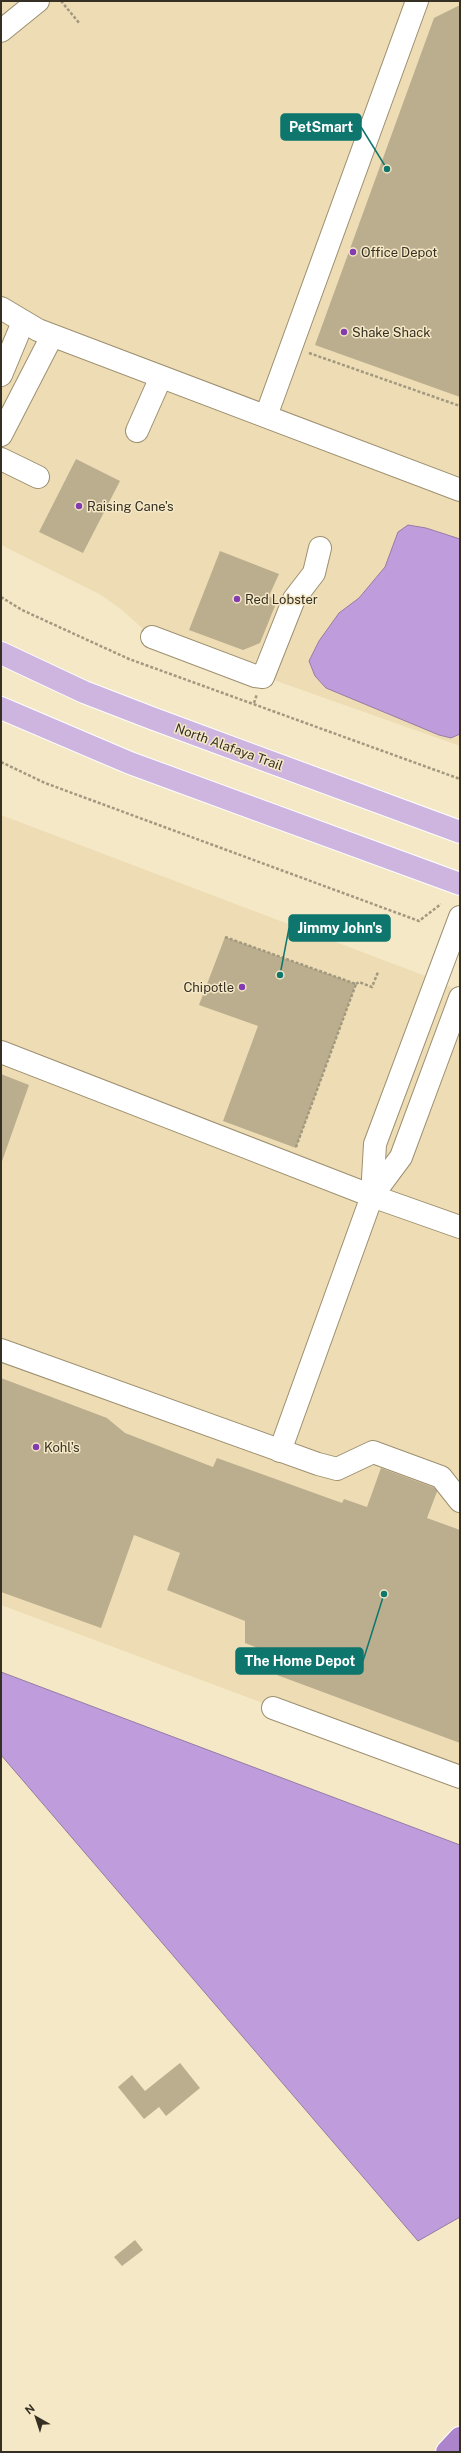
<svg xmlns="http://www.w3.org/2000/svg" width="461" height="2453" viewBox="0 0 461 2453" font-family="'Public Sans',sans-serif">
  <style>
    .built { fill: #eeddb4 }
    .water { fill: #bf9ddc; stroke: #967ca4 }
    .building { fill: #bbae8e }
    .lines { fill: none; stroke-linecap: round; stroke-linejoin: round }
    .minor-casing { stroke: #9d9071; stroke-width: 24 }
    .major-casing { stroke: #fff; stroke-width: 24 }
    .highway-casing { stroke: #fff; stroke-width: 24 }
    .path { stroke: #a1987f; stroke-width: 2.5; stroke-dasharray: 3 2; stroke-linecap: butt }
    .minor { stroke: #fff; stroke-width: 22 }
    .major { stroke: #cdb5e0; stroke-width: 22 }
    .highway { stroke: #ab84cb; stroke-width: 22 }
    .poi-dot { fill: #823caf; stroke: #f5e8c6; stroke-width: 1.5 }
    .labels { text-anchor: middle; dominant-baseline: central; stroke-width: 3; stroke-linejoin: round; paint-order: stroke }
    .poi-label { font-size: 13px; fill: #353023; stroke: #f5e8c6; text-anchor: start }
    .street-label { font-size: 13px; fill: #353023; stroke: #f5e8c6 }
    .leader { fill: none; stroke: #0f766e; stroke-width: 1.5 }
    .callout-dot { fill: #0f766e; stroke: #f5e8c6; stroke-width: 1.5 }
    .callout { fill: #0f766e; stroke: #0f766e; stroke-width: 1.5 }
    .callout-label { font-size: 14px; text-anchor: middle; font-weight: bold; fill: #fff }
  </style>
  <rect width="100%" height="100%" fill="#f5e8c6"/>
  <!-- built -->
  <g class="built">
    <path d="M1,1h459v745l-308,-109 -30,-27 -21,-15 -100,-50z"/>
    <path d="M1,815l435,165 24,12v785l-459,-172z"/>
  </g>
  <!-- water -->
  <g class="water">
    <path d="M408,525l18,3 34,11v195l-9,4 -12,-3 -113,-47 -11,-12 -6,-15 10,-20 20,-28 20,-15 26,-31 13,-35z"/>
    <path d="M1,1672l459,173v372l-42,24 -417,-486z"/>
  </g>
  <!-- building -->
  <g class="building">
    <path d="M460,5v392l-145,-52 119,-327z"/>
    <path d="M76,459l44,22 -37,72 -44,-21z"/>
    <path d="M220,551l59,23 -10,22 8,5 -17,42 -17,7 -54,-20z"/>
    <path d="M225,937l131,47 -60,164 -73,-27 35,-95 -59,-21z"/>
    <path d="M1,1074l28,11 -28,79z"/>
    <path d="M1,1378l106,40 18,15 88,34 4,-9 125,45 2,-4 23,8 14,-39 57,21 -11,29 33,12v213l-183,-68 7,-17 -39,-15v-22l-78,-31 13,-37 -46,-18 -33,93 -100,-36z"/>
    <path d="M180,2063l20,25 -34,28 -7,-9 -15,12 -26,-32 14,-12 13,16z"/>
    <path d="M135,2240l8,10 -21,16 -8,-9z"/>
  </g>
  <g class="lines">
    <!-- minor casing -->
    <g class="minor-casing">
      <g id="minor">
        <path d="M1,31l37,-30"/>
        <path d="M1,308l37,22 422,160"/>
        <path d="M1,375l22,-53"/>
        <path d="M266,416l151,-415"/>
        <path d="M137,431l24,-54"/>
        <path d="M1,435l51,-99"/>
        <path d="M1,459l37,18"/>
        <path d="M152,637l103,39 8,1 31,-78 20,-26 6,-25"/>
        <path d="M1,1052l371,144 88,31"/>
        <path d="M372,1196l3,-52 85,-227"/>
        <path d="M1,1350l317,114 19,5 36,-17 68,25 19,24"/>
        <path d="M280,1451l92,-255 29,-39 59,-159"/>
        <path d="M273,1708l187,69"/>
      </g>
    </g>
    <!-- major casing -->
    <g class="major-casing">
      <g id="major">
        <path d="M1,653l83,39 70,27 306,113"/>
        <path d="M1,708l129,55 330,121"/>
      </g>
    </g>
    <!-- highway casing -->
    <g class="highway-casing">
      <path id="highway" d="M447,2452l13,-14"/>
    </g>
    <!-- path -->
    <g class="path">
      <path d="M61,1l19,23"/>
      <path d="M309,353l151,53"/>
      <path d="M1,597l21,13 107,49 331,120"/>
      <path d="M254,703l3,-9"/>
      <path d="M1,762l44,21 374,138 22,-17"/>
      <path d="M225,937l131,47 -60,163"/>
      <path d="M356,984l3,-2 13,5 6,-15"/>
    </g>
    <!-- minor -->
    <use href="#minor" class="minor"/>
    <!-- major -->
    <use href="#major" class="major"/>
    <!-- highway -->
    <use href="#highway" class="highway"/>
  </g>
  <!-- markers -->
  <g class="poi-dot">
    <circle cx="353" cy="252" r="4"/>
    <circle cx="344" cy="332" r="4"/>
    <circle cx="79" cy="506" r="4"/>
    <circle cx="237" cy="599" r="4"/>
    <circle cx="242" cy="987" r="4"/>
    <circle cx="36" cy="1447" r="4"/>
  </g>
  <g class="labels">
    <!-- poi labels -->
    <g class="poi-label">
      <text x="361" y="252">Office Depot</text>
      <text x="352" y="332">Shake Shack</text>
      <text x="87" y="506">Raising Cane's</text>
      <text x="245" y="599">Red Lobster</text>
      <text x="234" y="987" text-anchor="end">Chipotle</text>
      <text x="44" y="1447">Kohl's</text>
    </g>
    <!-- street labels -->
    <g class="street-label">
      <text transform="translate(229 747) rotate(20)">North Alafaya Trail</text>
    </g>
  </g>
  <!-- callouts -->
  <path class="leader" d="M387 169L361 127M280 975L289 928M384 1594L363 1661"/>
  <g class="callout-dot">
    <circle cx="387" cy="169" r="4"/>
    <circle cx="280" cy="975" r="4"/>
    <circle cx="384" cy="1594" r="4"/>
  </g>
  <g class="callout">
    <rect x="281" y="114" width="80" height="26" rx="4"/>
    <rect x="289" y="915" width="101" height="26" rx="4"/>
    <rect x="236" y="1648" width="127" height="26" rx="4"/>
  </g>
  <g class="callout-label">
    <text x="321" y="132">PetSmart</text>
    <text x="340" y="933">Jimmy John's</text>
    <text x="300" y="1666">The Home Depot</text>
  </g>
  <!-- border -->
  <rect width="461" height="2453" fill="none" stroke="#353023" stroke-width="4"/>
  <!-- north arrow -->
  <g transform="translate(36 2417) rotate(321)" stroke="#f5e8c6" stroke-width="3" paint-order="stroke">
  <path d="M0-3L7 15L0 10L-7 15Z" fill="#353023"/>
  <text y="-6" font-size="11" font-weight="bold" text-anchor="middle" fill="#353023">N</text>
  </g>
</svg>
